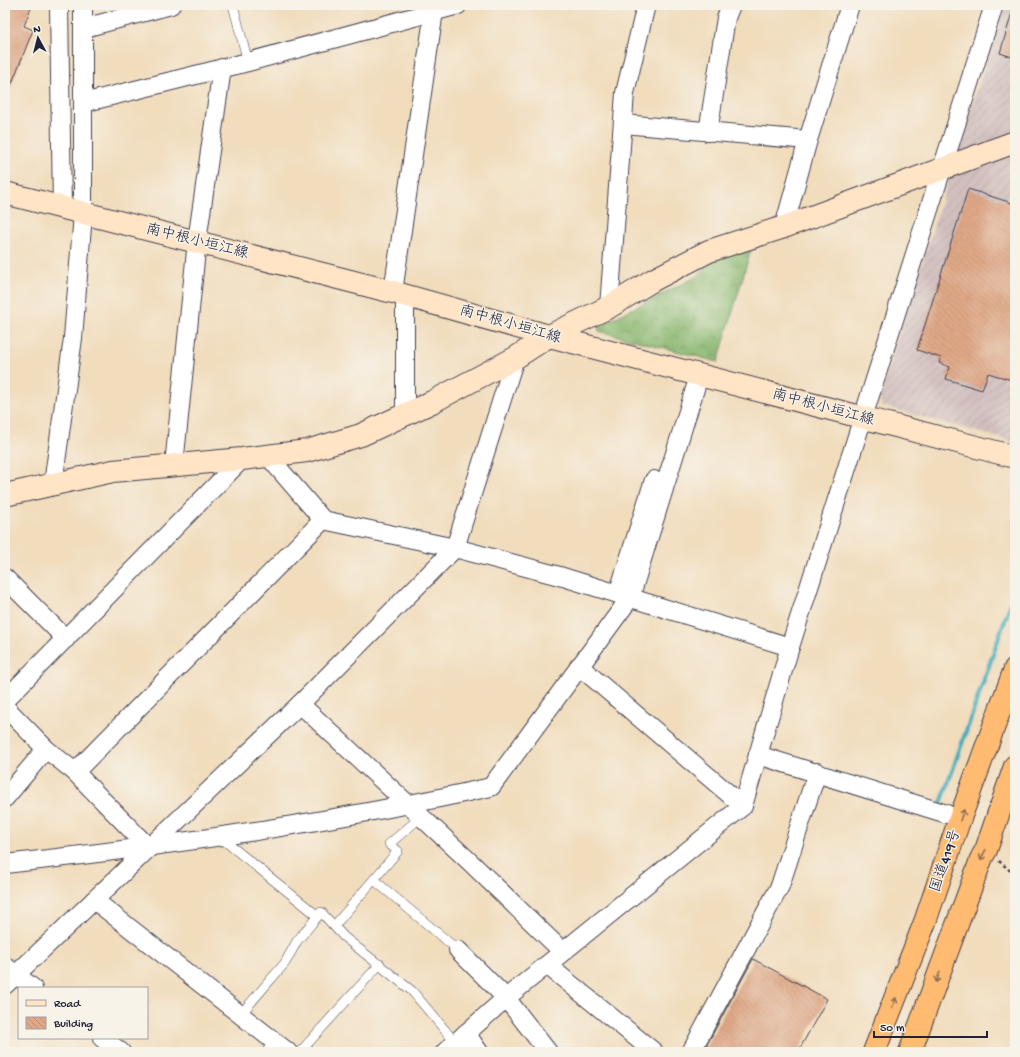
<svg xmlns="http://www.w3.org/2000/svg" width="1020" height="1057" viewBox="0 0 1020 1057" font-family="'Gochi Hand','Klee One',sans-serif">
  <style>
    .industrial { fill: url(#industrial-furrows) }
    .forest { fill: url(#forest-crowns); stroke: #566c56 }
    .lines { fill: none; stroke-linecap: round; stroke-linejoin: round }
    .stream { stroke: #3eacbc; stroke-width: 4.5 }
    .building { fill: url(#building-back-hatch) }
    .lane-casing { stroke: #413e4e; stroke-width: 10 }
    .street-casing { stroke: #413e4e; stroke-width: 20 }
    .secondary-casing { stroke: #413e4e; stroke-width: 24 }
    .highway-casing { stroke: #413e4e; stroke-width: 24 }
    .path { stroke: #413e4e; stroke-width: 2.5; stroke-dasharray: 3 3; stroke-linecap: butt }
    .lane { stroke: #fff; stroke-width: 9 }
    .street { stroke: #fff; stroke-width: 18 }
    .secondary { stroke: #ffe4c6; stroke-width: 22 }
    .highway { stroke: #ffbb71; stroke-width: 22 }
    .oneway { stroke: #906e56 }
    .labels { text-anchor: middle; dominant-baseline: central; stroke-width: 3; stroke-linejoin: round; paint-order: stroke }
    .street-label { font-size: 15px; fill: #22223b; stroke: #f7f3e8 }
  </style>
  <defs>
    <pattern id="industrial-furrows" width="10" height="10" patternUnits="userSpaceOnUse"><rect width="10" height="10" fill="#d1bfbe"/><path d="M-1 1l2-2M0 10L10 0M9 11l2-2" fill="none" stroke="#b3a4a4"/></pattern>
    <pattern id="forest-crowns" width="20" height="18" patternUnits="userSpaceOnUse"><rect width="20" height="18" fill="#89b770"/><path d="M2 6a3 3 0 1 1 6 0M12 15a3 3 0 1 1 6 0" fill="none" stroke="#70945d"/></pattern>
    <pattern id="building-back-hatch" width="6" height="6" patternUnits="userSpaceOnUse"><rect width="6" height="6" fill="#dfa786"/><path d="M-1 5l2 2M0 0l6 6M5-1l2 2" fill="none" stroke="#bf8f75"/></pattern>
  </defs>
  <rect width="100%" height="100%" fill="#f7f3e8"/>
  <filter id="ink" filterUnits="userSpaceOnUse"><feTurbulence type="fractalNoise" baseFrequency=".025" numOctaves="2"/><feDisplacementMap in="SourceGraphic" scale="8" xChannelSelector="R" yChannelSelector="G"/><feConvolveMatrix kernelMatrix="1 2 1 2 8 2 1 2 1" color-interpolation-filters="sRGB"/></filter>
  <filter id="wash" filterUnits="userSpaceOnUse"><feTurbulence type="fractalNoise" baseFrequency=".012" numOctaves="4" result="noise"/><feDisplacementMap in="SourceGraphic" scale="16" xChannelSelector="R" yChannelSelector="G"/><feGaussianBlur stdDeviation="0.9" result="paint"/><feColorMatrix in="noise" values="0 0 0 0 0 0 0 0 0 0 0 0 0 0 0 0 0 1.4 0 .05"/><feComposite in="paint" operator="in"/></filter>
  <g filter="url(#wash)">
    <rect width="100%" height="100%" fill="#f1dcbc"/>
    <!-- industrial -->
    <path class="industrial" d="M1004,5h11v437l-133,-36 -3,-8z"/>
    <!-- forest -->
    <path class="forest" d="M752,246l-34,116 -119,-31 -1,-5 98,-49 16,-16z"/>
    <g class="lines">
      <!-- stream -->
      <path class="stream" d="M939,809l76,-218"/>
    </g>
    <g id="blocks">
      <!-- building -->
      <g class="building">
        <path d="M5,5h27l-8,21 9,4 -27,68z"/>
        <path d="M1012,13h3v45l-15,-5z"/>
        <path d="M968,189l47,15v177l-27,-8 -6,17 -36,-11 4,-12 -11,-4 2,-5 -24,-8z"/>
        <path d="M753,959l74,40 -29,53h-95z"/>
      </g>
    </g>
  </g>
  <g filter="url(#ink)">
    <use href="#blocks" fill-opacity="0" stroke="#413e4e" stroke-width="1"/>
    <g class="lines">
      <!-- lane casing -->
      <g class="lane-casing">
        <g id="lane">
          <path d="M233,5l15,57"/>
          <path d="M221,838l97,78 3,-4 23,25 68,54 43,51"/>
          <path d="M374,880l84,70"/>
          <path d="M335,925l63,-74 -9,-7 32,-27"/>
          <path d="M241,1014l44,-51 12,-22 21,-25"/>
          <path d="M266,1052l9,-11"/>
          <path d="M300,1052l80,-88"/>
        </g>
      </g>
      <!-- street casing -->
      <g class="street-casing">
        <g id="street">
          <path d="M59,5l3,204"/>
          <path d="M84,28l87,-23"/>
          <path d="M83,103l165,-41 210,-57"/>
          <path d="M623,124l185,16"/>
          <path d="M708,132l18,-114 5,-13"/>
          <path d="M784,227l24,-87 42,-135"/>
          <path d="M393,292l41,-281"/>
          <path d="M405,295v120"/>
          <path d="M609,307l16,-214 21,-88"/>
          <path d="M268,456l55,64 132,28 108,29 227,70"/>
          <path d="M174,465l23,-224 25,-173"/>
          <path d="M53,484l20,-146 10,-124v-209"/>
          <path d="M5,578l61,61"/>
          <path d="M618,594l36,-114"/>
          <path d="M5,700l237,-241"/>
          <path d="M300,704l170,158 92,89"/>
          <path d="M5,707l41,42 29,23 74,76"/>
          <path d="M75,772l248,-252"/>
          <path d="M5,798l41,-49"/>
          <path d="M743,806l15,-51"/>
          <path d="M947,814l-189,-59 32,-108 204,-642"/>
          <path d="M5,864c163,-18 325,-41 486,-77l139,-189 69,-222"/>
          <path d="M94,900l194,152"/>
          <path d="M458,950l48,48 42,54"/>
          <path d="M547,965l107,87"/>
          <path d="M5,966l28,22"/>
          <path d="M5,985l295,-281 155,-156 60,-190"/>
          <path d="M466,1033l13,19"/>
          <path d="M102,1038l19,14"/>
          <path d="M445,1052l61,-54 237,-192 -164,-140"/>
          <path d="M691,1052l89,-166 37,-114"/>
        </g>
      </g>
      <!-- secondary casing -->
      <g class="secondary-casing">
        <g id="secondary">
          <path d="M5,193l388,99 156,44 466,121"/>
          <path d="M5,495l108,-24 129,-12 65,-8 54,-16 71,-33 83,-44 34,-22 60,-29 44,-27 56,-29 75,-24 231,-85"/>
        </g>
      </g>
      <!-- highway casing -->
      <g class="highway-casing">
        <g id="highway">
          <path d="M874,1052l51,-130 33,-98 57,-155"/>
          <path d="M910,1052l72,-195 4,-7 29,-84"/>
        </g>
      </g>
      <!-- path -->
      <path class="path" d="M999,861l16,14"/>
      <!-- lane -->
      <use href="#lane" class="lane"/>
      <!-- street -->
      <use href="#street" class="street"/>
      <!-- secondary -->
      <use href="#secondary" class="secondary"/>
      <!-- highway -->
      <use href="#highway" class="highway"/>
    </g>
    <!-- one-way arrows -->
    <defs><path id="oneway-shaft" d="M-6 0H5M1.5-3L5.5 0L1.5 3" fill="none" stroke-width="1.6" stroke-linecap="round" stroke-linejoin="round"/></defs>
    <g class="oneway">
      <use href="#oneway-shaft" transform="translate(962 815) rotate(-70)"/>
      <use href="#oneway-shaft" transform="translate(983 855) rotate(117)"/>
      <use href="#oneway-shaft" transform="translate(938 977) rotate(110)"/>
      <use href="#oneway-shaft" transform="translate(894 1003) rotate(-69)"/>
    </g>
  </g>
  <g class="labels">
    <!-- street labels -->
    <g class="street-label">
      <text transform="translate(197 242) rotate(14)">南中根小垣江線</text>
      <text transform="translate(510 325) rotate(16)">南中根小垣江線</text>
      <text transform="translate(823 408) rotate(15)">南中根小垣江線</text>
      <text transform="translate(946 861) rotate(-71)">国道419号</text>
    </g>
  </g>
  <!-- margin -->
  <rect width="1020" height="1057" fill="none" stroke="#f7f3e8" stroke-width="20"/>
  <!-- legend -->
  <rect x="18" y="987" width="130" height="52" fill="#f7f3e8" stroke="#a29fa3"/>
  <rect x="26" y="1000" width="20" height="6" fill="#ffe4c6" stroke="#a29fa3"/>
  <text x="54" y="1007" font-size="12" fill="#22223b">Road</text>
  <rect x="26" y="1017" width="20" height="12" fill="url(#building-back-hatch)" stroke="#a29fa3"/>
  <text x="54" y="1027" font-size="12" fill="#22223b">Building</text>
  <!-- north arrow -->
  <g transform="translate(38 38) rotate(353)" stroke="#f7f3e8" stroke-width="3" paint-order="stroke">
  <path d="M0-3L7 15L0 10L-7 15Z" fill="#22223b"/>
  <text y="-6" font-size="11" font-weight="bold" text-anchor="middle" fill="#22223b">N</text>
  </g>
  <!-- scale -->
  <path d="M874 1031v6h113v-6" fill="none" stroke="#22223b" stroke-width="2"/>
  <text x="880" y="1031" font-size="12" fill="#22223b" stroke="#f7f3e8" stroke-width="3" paint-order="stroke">50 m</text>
</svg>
